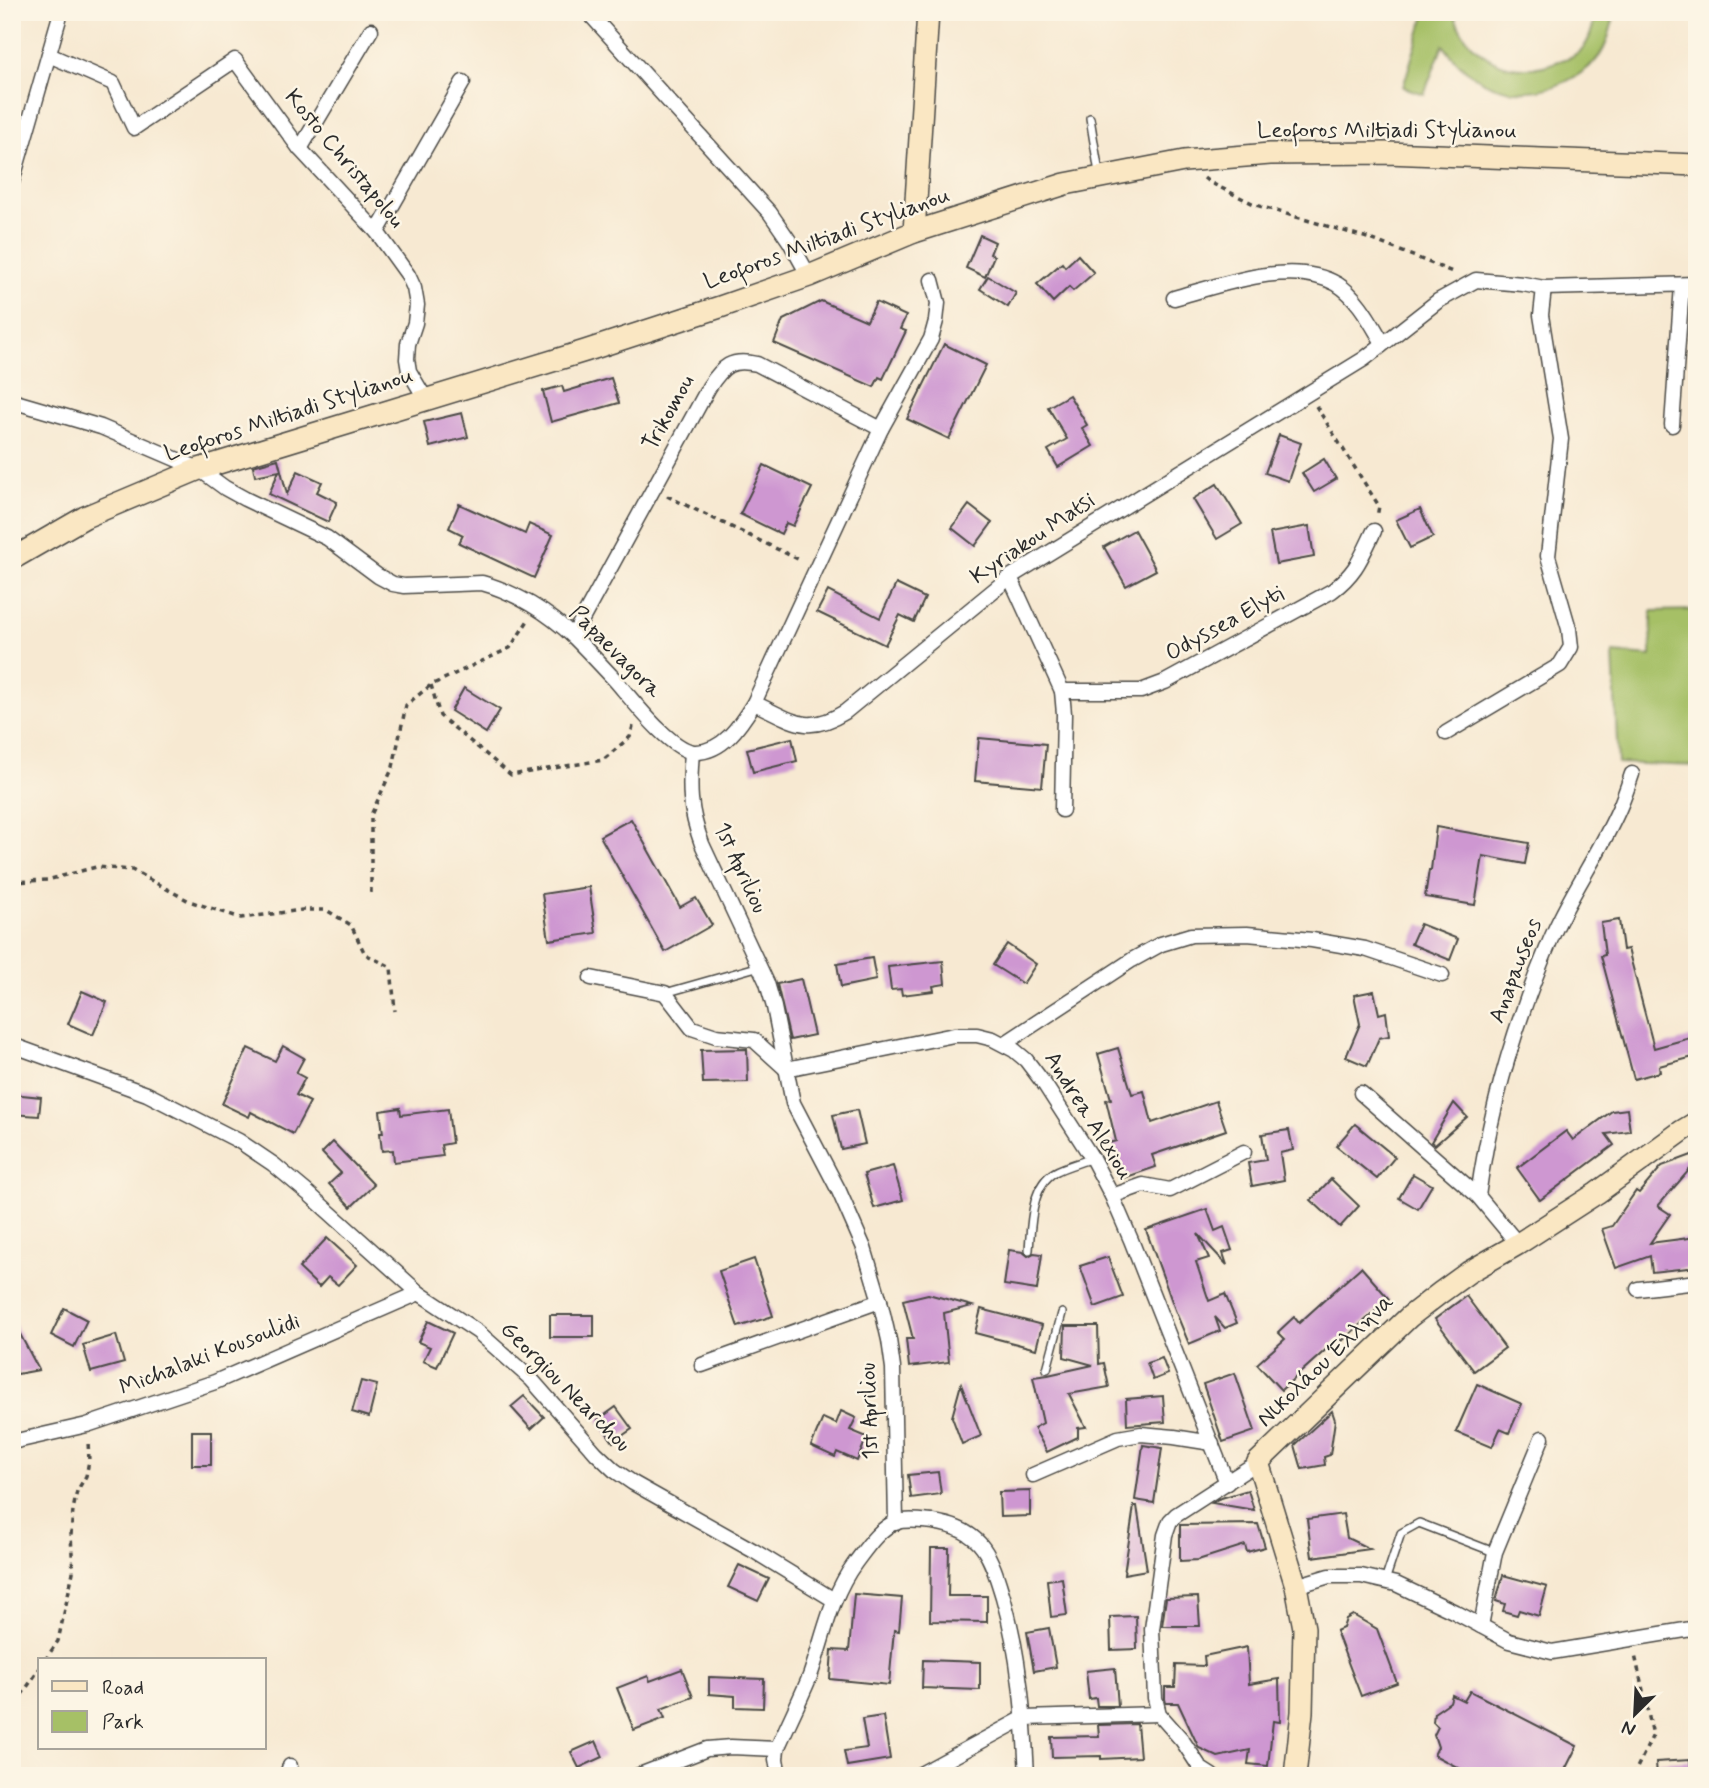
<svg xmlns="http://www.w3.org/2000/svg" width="1709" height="1788" viewBox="0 0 1709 1788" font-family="Mynerve,sans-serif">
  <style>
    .green { fill: #a6c066; stroke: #687648; stroke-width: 2 }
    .building { fill: #ce97d1 }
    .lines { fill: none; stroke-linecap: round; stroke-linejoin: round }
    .lane-casing { stroke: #4a4844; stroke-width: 10 }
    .street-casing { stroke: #4a4844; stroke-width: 17 }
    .secondary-casing { stroke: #4a4844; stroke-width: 24 }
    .path { stroke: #4a4844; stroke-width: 3.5; stroke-dasharray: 5 5; stroke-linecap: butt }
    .lane { stroke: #fff; stroke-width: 7 }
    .street { stroke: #fff; stroke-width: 14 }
    .secondary { stroke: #fae7c3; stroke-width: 21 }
    .labels { text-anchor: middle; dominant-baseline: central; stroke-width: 5; stroke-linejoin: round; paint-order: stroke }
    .street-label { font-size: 23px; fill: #2b2b2b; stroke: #fcf5e5 }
  </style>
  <rect width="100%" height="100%" fill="#fcf5e5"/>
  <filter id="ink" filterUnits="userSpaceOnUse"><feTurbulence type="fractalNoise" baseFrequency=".0143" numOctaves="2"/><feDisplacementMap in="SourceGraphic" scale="14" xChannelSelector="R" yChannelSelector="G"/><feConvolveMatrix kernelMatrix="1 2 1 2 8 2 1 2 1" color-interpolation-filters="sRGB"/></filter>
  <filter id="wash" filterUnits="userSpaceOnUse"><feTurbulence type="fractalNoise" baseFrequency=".00686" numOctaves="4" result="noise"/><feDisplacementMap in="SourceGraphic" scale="28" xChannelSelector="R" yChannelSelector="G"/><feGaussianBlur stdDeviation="1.57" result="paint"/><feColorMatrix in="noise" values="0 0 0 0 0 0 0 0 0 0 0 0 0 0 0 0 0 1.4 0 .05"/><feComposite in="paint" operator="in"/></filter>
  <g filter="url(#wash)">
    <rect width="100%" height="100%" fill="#f7e9d2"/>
    <!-- green -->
    <g class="green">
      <path d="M1426,12h28c8,33 40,57 73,56 11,0 22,-3 32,-7 9,-3 17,-5 24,-13 8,-9 10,-24 13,-36h19c-3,12 -6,26 -11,36 -5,12 -15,20 -26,27 -30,19 -70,23 -101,3 -15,-8 -24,-21 -34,-33l-19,49 -21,-7z"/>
      <path d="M1697,610v156l-79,-3 -5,-110 38,3 1,-45z"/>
    </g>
    <g id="blocks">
      <!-- building -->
      <g class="building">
        <path d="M980,235l15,7 -5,12 4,2 -9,21 -19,-9z"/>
        <path d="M1078,255l16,18 -21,18 -4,-4 -16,15 -16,-18 25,-21 3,4z"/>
        <path d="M988,276l28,17 -8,14 -28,-18z"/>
        <path d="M821,301l46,20 9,-19 30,14 -6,13 6,2 -23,48 -4,-2 -5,10 -100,-44 9,-23z"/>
        <path d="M944,344l42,21 -37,74 -42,-20z"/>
        <path d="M611,378l8,25 -68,19 -8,-31 19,-5 2,6z"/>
        <path d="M1069,395l18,30 -5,3 11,18 -35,21 -10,-17 19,-11 -19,-32z"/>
        <path d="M462,413l6,24 -38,10 -6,-25z"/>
        <path d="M1279,435l22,8 -13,38 -23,-8z"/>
        <path d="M278,459l9,35 11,-23 24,11 -5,10 20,10 -9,20 -59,-28 10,-23 -24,5 -2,-10z"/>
        <path d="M1324,459l12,20 -22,13 -12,-19z"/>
        <path d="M764,465l48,23 -19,38 -7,-3 -5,11 -41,-20z"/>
        <path d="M1217,484l25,40 -25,15 -24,-40z"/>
        <path d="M459,504l66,30 4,-10 24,11 -19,43 -75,-35 4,-8 -14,-7z"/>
        <path d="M969,505l23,18 -17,23 -23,-18z"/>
        <path d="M1420,509l13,28 -23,11 -14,-28z"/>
        <path d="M1309,526l5,31 -38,7 -6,-31z"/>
        <path d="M1134,530l22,40 -30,16 -22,-39z"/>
        <path d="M896,584l29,14 -11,24 -14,-7 -15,30 -68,-33 11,-21 52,27z"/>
        <path d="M464,688l36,22 -14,23 -35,-22z"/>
        <path d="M792,738l5,23 -44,11 -6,-23z"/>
        <path d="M979,738l67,6 -4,43 -67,-6z"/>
        <path d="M631,819l49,88 16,-9 16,27 -47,27 -65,-116z"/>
        <path d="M1436,827l93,16 -4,21 -42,-8 -8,49 -50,-8 4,-27h2z"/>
        <path d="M589,887l7,46 -47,7 -7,-46z"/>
        <path d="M1619,920l4,30 5,-1 26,99 43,-12v20l-38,10 1,6 -26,7 -33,-123 4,-1 -4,-32z"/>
        <path d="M1420,924l38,15 -8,21 -39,-16z"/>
        <path d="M1007,944l29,20 -13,20 -30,-19z"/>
        <path d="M872,958l4,22 -35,7 -4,-23z"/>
        <path d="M943,961l2,23 -12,2 1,5 -32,4 -1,-6 -10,1 -3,-23z"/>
        <path d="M801,979l13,56 -24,5 -13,-56z"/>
        <path d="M82,991l25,11 -14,33 -25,-11z"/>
        <path d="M1374,991l5,23 7,-2 3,24 -10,2 -12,28 -21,-9 14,-33 -6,-29z"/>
        <path d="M283,1046l21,12 -8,15 9,5 -9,17 14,7 -17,32 -42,-22 -2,5 -27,-13 26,-56 27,13z"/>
        <path d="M1118,1048l14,46 12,-3 8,32 64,-22 10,29 -74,25 4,12 -35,12 -12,-36 7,-2 -10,-41 5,-1 -13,-45z"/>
        <path d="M747,1049l1,33 -45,1 -2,-33z"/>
        <path d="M12,1094l29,3 -2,19 -27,-2z"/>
        <path d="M1454,1103l13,14 -32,28 -4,-3z"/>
        <path d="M400,1108l1,7 47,-6 4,34 -11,2 2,11 -49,6 -1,-12 -11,1 -2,-18h3l-3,-22z"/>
        <path d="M1627,1109l3,22 -24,3 8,11 -74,55 -23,-32 49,-37 7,9 39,-29z"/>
        <path d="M857,1110l8,34 -24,5 -8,-34z"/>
        <path d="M1355,1124l40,33 -18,22 -41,-33z"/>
        <path d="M1289,1130l4,20 -13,3 4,27 -32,6 -4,-23 18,-3 -4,-26z"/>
        <path d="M333,1142l41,43 -23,22 -22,-23 12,-11 -19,-20z"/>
        <path d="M1697,1153v8l-39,45 12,8 -20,29 47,-6v30l-45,5 -2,-16 -34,12 -14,-39 10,-3 24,-35 3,2 23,-27z"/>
        <path d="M893,1166l10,34 -29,8 -10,-34z"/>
        <path d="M1413,1174l19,11 -14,24 -19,-11z"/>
        <path d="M1331,1179l28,27 -19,21 -29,-27z"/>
        <path d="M1207,1209l8,22 9,-4 8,23 -9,3 4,12 -29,-31 11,24 -13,4 13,39 16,-7 12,29 -12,5 -10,-11 5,14 -31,13 -14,-34 -29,-80z"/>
        <path d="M327,1238l30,27 -19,20 -10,-8 -9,10 -20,-19z"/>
        <path d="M1009,1250l14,2 5,4 6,-3 8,1 -5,36 -33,-5z"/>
        <path d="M1108,1257l15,40 -28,10 -15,-41z"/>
        <path d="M754,1259l19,57 -35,11 -19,-56z"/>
        <path d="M1361,1267l28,32 -47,42 -3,-3 -58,52 -24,-26 28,-25 -7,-7 16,-15 5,6z"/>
        <path d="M928,1294l44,12 -28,7 5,49 -40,5 -3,-28h7l-10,-39z"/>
        <path d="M1466,1296l39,52 -31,23 -39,-52z"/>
        <path d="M64,1308l23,12 -13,27 -23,-12z"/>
        <path d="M981,1309l61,16 -6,24 -61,-16z"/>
        <rect x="550" y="1315" width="44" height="22"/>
        <path d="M12,1319l27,51 -22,4 -5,-22z"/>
        <path d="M428,1321l25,12 -16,34 -14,-6 7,-14 -12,-5z"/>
        <path d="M1065,1326h33l1,38 5,-1 5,24 -40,7 17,33 -8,1v9l-31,15 -13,-24 9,-5 -10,-46 15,-2 45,-10 -29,-8z"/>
        <path d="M116,1335l8,28 -33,9 -8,-27z"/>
        <path d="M1162,1358l6,16 -15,6 -6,-17z"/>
        <path d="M1235,1373l20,58 -32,11 -20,-58z"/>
        <path d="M361,1381l16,4 -8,32 -17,-5z"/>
        <path d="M961,1384l20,52 -19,8 -10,-27z"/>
        <path d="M1477,1384l45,20 -13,29 -9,-4 -8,18 -36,-15z"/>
        <path d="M524,1396l20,21 -13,12 -20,-22z"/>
        <path d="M1163,1396l2,26 -38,3 -1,-26z"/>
        <path d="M616,1407l16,22 -19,13 -15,-22z"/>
        <path d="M841,1411l15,7 -6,12 17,7 -10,24 -20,-9 -2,5 -24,-11 12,-28 13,6z"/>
        <path d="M1332,1411l3,9 -5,35 -6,2 1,8 -23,4 -7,-24z"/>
        <rect x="192" y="1431" width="19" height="34"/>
        <path d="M1143,1445l19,3 -8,55 -19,-3z"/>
        <path d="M938,1472l3,22 -30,4 -3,-23z"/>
        <path d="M1248,1490l6,20 -42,-7 6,-4z"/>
        <path d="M1030,1491v25l-30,1 -1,-25z"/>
        <path d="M1134,1506h3l10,64 -23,4z"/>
        <path d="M1343,1514l4,24 23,11 -58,8 -5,-38z"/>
        <path d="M1258,1524l7,23 -18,5 -2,-7 -47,15 -18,1v-36z"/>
        <path d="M931,1548h18l-1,48h39v26l-57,-1z"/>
        <path d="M739,1565l30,14 -11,22 -30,-14z"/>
        <path d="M1503,1575l44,12 -8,29 -20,-6 -2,5 -14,-4 2,-7 -9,-3z"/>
        <path d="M1062,1578l5,37 -16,2 -4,-37z"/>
        <path d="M854,1594l48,4 -3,33 -5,-1 -5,55 -59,-6 2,-29 17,1z"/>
        <path d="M1198,1597l2,29h-38l4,-28z"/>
        <path d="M1353,1615l24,14 20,54 -36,13 -25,-65 7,-3 3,-9z"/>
        <path d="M1136,1616l1,33 -26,1 -1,-33z"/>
        <path d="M1049,1628l7,39 -22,4 -7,-39z"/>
        <path d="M1247,1647l2,37 30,-5 1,43 -7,-1 -5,45 -20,-2 2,-14 -32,7 -19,-9 -21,-45h-12l-1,-4v-12h10l1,-22 29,1 -1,-10z"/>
        <path d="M923,1660l57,2v28l-58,-2z"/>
        <path d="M1115,1668l3,38h-21l-1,-8 -7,1 -3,-28z"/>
        <path d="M682,1669l11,28 -32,12 4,9 -31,12 -17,-42 31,-12 2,5z"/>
        <path d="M709,1677l55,2 -1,29 -28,-1v-11l-26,-2z"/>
        <path d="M1470,1691l107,55 -15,30h-88l-40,-21 4,-8 -4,-12 4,-8 -5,-5 1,-9 16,-11 2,-7 12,6z"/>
        <path d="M883,1716l7,43 -43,7 -3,-15 23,-3 -5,-29z"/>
        <path d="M1137,1724l3,33 -39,2v-3l-49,1 -1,-20 48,-1 -1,-11z"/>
        <path d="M596,1741l7,16 -24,11 -8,-16z"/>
        <path d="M1690,1760l2,16h-35l-1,-14z"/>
      </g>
    </g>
  </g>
  <g filter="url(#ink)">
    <use href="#blocks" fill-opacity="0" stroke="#4a4844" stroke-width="2"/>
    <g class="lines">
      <!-- lane casing -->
      <g class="lane-casing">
        <g id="lane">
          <path d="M1090,118l9,55"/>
          <path d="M665,993l95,-27"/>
          <path d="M1029,1250c2,-24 2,-65 26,-78 11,-6 25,-9 37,-14"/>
          <path d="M1047,1369l15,-56"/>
          <path d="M1385,1581l16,-48 18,-10 75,29"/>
        </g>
      </g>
      <!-- street casing -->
      <g class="street-casing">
        <g id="street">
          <path d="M588,12l182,201 20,29 19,34"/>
          <path d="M49,55l64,28 21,45 101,-68 65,89 77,83 31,43 6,13 3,17 -2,18 -7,21 -1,15 2,12 16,27"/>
          <path d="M300,149l71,-119"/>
          <path d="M12,182l49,-170"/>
          <path d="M377,232l86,-150"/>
          <path d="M1174,298c47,-13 118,-40 163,-14 21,13 34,39 46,59"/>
          <path d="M12,401l89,26 98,42 26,19 20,11 82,39 51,38 15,8 11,2 78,-3c33,9 67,30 92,54 14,14 28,29 41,43 16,18 55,70 79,72 29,1 47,-28 60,-49l127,-274 50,-90 5,-18 2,-18 -6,-23"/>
          <path d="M1672,425l10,-140"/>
          <path d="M1010,577l52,114h79l24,-9 167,-91c24,-18 29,-33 42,-60"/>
          <path d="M573,636l136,-249c14,-21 22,-29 48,-23l124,65"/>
          <path d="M754,703c38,17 52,33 91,9l165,-135 354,-218 74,-58 38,-21 47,4 21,4 153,-4"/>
          <path d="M1446,733l114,-68 11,-18 -2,-18 -21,-73 13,-117 -20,-124 3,-27"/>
          <path d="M692,752c-3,37 -3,57 10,92l65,139 7,24 19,96 46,88 25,57 16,53 9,39 4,28 3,155"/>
          <path d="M1062,810l2,-96 -2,-23"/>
          <path d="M591,978l74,15 27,35 24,8 38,4 32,29"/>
          <path d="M1004,1044l128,-84 29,-16 30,-9 56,-1 65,6 53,9 77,26"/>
          <path d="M12,1045l135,49 92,47 34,23 36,30 110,99 59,39 53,47 65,74 18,17 19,13 121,68 80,49"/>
          <path d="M786,1069l168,-34h23l16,4 21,11 12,10 19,25 47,73 20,38 19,44 96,243"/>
          <path d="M1361,1093l117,103 40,48"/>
          <path d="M1112,1196l31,-11 27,5 74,-38"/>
          <path d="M1478,1196c12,-88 37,-173 72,-255 19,-46 49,-86 69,-132 5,-11 9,-23 13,-35"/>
          <path d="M1638,1289l59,-7"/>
          <path d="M702,1365l178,-64"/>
          <path d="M12,1442l75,-17 128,-43 204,-89"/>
          <path d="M1033,1475l85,-37 23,-4 33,3 38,6"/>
          <path d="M1296,1586l33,-10h32l35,8 59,28 54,29 43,11 145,-24"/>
          <path d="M1481,1626l14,-74 47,-114"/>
          <path d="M286,1776l4,-10"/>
          <path d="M637,1776l70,-27 24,-2 46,2"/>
          <path d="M779,1776l-3,-17 1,-10c11,-25 23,-49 33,-73 14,-39 20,-79 45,-113 10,-13 24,-35 41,-41 11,-3 26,-1 37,0 19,3 39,10 50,26 10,14 15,33 20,49 17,59 21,118 24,179"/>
          <path d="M917,1776l107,-58 135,-4"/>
          <path d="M1212,1776l-11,-7 -19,-29 -23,-26 -4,-16 -3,-69 13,-94 5,-14 6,-6 82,-53"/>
        </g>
      </g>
      <!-- secondary casing -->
      <g class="secondary-casing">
        <g id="secondary">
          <path d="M914,232l14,-220"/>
          <path d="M12,559l73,-42 114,-48 386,-118 135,-44 89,-31 105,-44 151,-48 119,-23 86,-7 117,-1 310,12"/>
          <path d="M1295,1776l7,-64 2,-84 -8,-42 -38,-124 151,-145 31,-24 29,-21 49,-28 79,-51 85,-62 15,-9"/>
        </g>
      </g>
      <!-- path -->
      <g class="path">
        <path d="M1204,178l5,4 47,23 115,34 84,34"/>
        <path d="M1316,406l63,100 -2,11"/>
        <path d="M667,496l135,65"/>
        <path d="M431,685l9,31 71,59 92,-15 27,-23 3,-11"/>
        <path d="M12,882l35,-2 49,-13 36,3 57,31 52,17 61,-8h24l25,15 14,29 26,13 4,44"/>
        <path d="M371,893v-78l22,-48 13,-62 25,-20 79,-37 19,-29"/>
        <path d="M45,1660l13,-19 15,-69 -2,-37 2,-25 4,-19 9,-15 3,-15 -1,-20"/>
        <path d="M12,1699l11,-6 17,-25"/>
        <path d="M1633,1776l20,-41 -18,-80"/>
      </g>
      <!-- lane -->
      <use href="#lane" class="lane"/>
      <!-- street -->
      <use href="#street" class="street"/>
      <!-- secondary -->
      <use href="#secondary" class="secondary"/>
    </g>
  </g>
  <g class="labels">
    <!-- street labels -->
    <g class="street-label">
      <text x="1387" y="131">Leoforos Miltiadi Stylianou</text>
      <text transform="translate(344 159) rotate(50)">Kosto Christapolou</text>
      <text transform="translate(827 239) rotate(-20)">Leoforos Miltiadi Stylianou</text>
      <text transform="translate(669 413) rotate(-61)">Trikomou</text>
      <text transform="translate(289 415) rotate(-18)">Leoforos Miltiadi Stylianou</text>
      <text transform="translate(1033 539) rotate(-34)">Kyriakou Matsi</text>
      <text transform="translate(1225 624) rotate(-29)">Odyssea Elyti</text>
      <text transform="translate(615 652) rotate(45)">Papaevagora</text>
      <text transform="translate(740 868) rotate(65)">1st Apriliou</text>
      <text transform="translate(1516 971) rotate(-69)">Anapauseos</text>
      <text transform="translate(1088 1116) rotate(58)">Andrea Alexiou</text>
      <text transform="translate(210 1355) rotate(-21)">Michalaki Kousoulidi</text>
      <text transform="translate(1326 1361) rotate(-44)">Νικολάου Έλληνα</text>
      <text transform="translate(565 1387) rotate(45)">Georgiou Nearchou</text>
      <text transform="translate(870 1411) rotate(-92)">1st Apriliou</text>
    </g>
  </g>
  <!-- margin -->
  <rect width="1709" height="1788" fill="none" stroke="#fcf5e5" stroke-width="42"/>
  <!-- legend -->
  <rect x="38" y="1658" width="228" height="91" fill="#fcf5e5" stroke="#a8a49b" stroke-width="2"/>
  <rect x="52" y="1681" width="35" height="10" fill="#fae7c3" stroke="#a8a49b" stroke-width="2"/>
  <text x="102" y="1694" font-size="21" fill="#2b2b2b">Road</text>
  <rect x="52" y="1711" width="35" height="21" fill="#a6c066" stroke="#a8a49b" stroke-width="2"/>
  <text x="102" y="1728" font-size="21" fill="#2b2b2b">Park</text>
  <!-- north arrow -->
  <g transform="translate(1635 1714) rotate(204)" stroke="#fcf5e5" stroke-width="5" paint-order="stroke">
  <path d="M0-5L12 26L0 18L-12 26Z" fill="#2b2b2b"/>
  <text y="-10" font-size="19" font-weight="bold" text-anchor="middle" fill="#2b2b2b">N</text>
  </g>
</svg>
